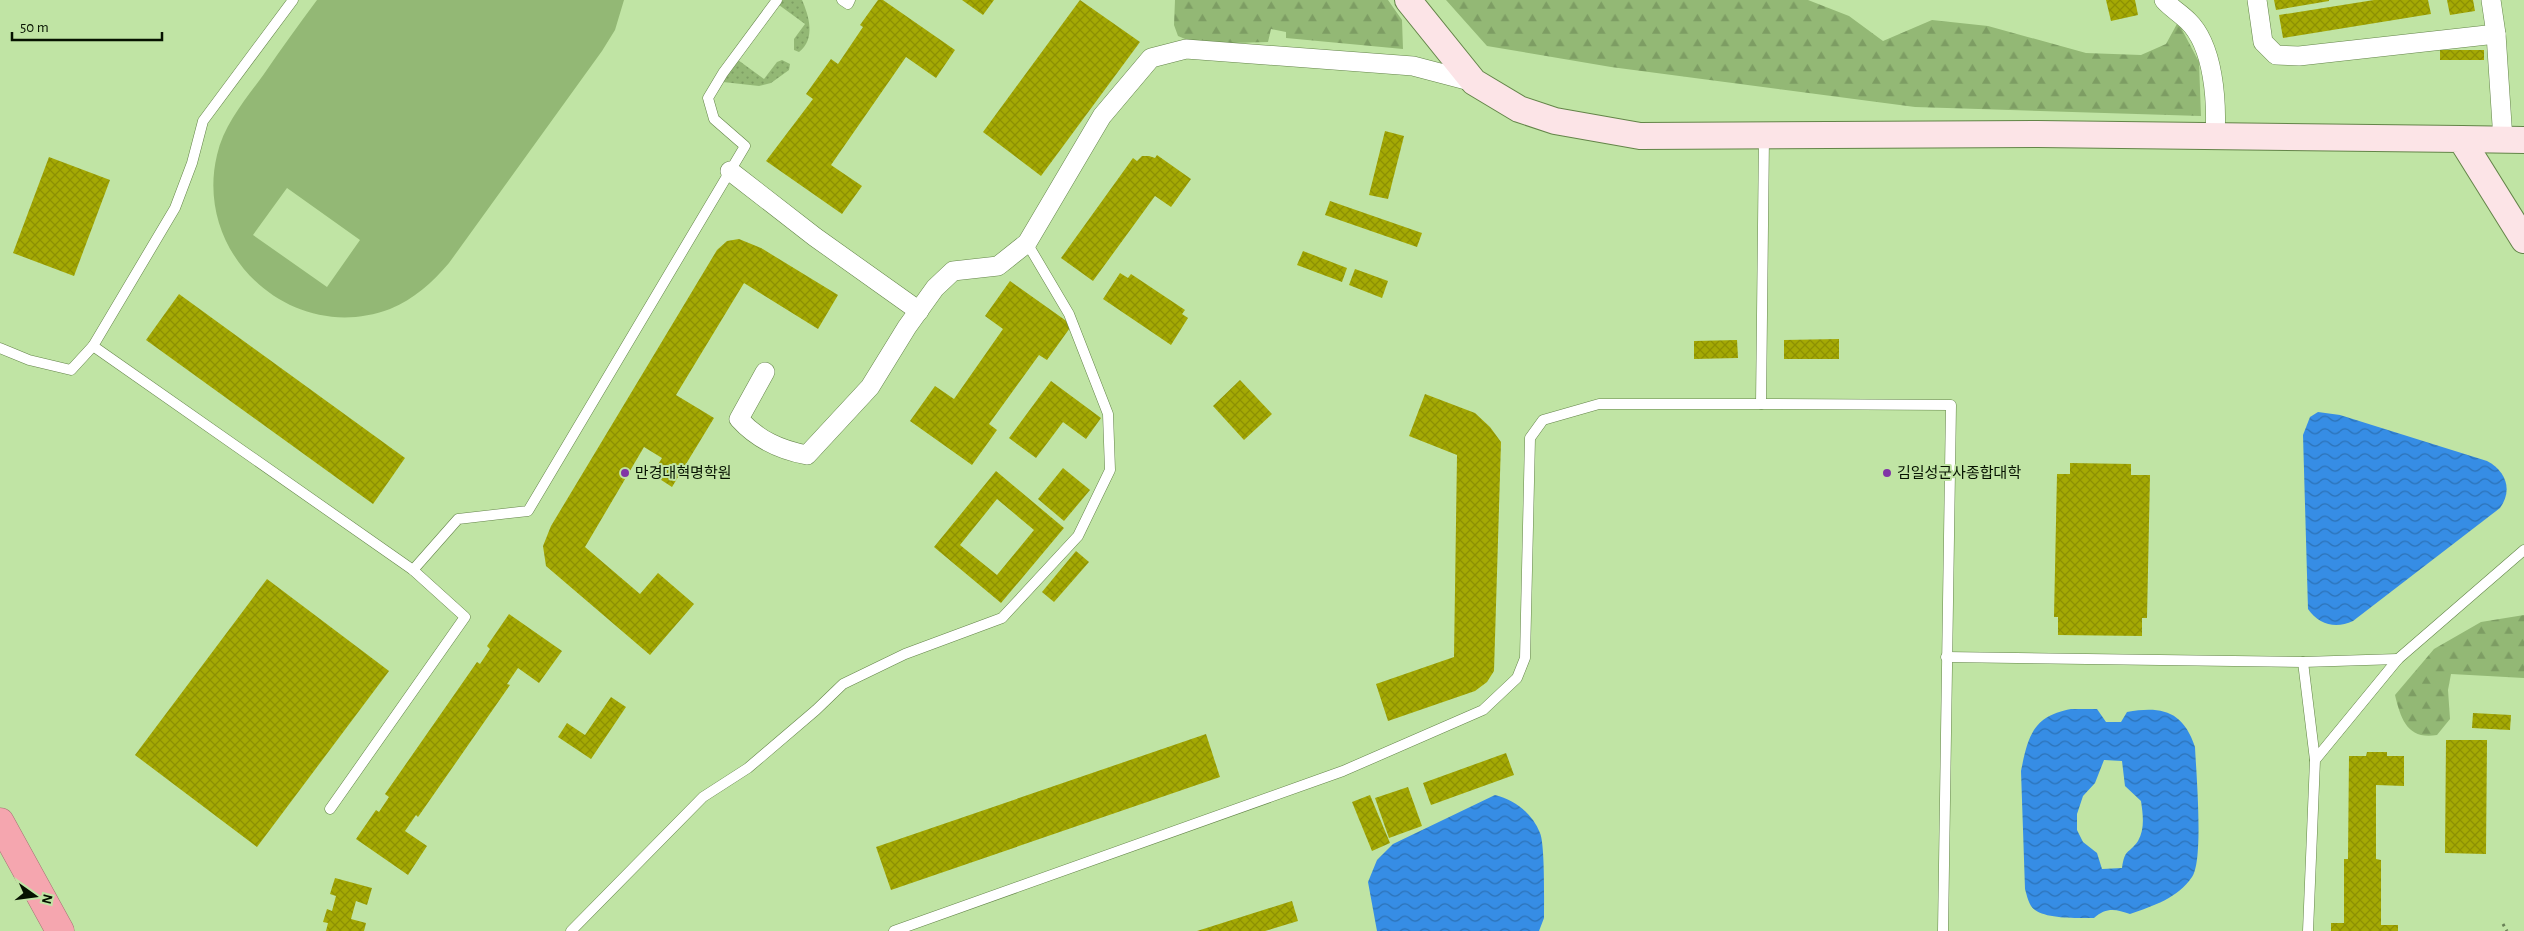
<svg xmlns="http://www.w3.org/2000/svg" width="2524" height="931" viewBox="0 0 2524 931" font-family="'Alegreya Sans','Noto Sans KR',sans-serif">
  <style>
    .grass { fill: url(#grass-dots) }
    .forest { fill: url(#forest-firs) }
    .garden { fill: #93b875; fill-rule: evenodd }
    .water { fill: url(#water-waves); fill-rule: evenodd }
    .building { fill: url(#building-cross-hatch); fill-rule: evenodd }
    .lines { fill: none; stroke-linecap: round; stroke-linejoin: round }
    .lane-casing { stroke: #638448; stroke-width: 11 }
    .street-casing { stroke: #638448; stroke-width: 20 }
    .secondary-casing { stroke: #638448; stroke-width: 28 }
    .highway-casing { stroke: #a17272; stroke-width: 29 }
    .path { stroke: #688056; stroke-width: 3; stroke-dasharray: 2.5 4; stroke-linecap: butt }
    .lane { stroke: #fff; stroke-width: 10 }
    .street { stroke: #fff; stroke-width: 19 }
    .secondary { stroke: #fce4e7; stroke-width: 26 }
    .highway { stroke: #f5a6af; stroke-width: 28 }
    .poi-dot { fill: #8034a6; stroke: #c0e4a4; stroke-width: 2 }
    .labels { text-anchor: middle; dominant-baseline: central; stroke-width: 4; stroke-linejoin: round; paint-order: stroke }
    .poi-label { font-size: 15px; fill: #061200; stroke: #c0e4a4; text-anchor: start }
  </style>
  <defs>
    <pattern id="grass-dots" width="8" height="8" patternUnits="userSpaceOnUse" patternTransform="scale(1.25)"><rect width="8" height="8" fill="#93b875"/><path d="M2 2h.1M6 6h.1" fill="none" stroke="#7d9d63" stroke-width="1.8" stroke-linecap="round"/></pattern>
    <pattern id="forest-firs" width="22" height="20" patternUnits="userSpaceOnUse" patternTransform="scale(1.25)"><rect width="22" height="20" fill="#93b875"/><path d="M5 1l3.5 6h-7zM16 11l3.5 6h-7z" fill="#7d9d63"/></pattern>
    <pattern id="water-waves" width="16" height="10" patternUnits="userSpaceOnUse" patternTransform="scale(1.25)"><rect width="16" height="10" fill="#368de5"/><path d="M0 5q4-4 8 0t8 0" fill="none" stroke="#2c72b7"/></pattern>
    <pattern id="building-cross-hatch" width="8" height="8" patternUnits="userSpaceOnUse" patternTransform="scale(1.25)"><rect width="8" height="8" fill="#a4a904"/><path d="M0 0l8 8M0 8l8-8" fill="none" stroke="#8c9003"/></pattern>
  </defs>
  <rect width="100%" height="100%" fill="#c0e4a4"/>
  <!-- grass -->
  <g class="grass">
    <path d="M783,0h19c7,16 14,39 -3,52l-5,-2v-11l11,-15 -26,-19z"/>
    <path d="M738,60l26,19 13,-17 5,-2 8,4 -1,6 -18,13 -12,3 -36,-4z"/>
  </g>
  <!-- forest -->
  <g class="forest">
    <path d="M1175,0h213l14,20 1,29 -117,-11v-6l-15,-3 -3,13 -71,2 -19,-8 -4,-11z"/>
    <path d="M1446,0h362l41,16 34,25 49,-21 56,6 98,27 55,2 25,-11 12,-22 21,40 2,54 -286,-9 -304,-40 -124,-21z"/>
    <path d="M2524,615v63l-73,-4 -3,16 2,29 -13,16c-29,5 -36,-15 -42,-40l39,-46 47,-27z"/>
  </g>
  <!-- garden -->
  <path class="garden" d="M317,0h307l-9,30 -13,21 -153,212c-17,20 -35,36 -59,46 -98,37 -197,-54 -173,-154 7,-31 29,-56 47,-81 17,-25 35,-50 53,-74zM287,188l73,52 -33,47 -74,-52z"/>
  <!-- water -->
  <g class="water">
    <path d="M2318,412l22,3 147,46c19,10 26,29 13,47l-147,113c-17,8 -34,4 -45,-12l-5,-174 7,-18z"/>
    <path d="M2071,709h26l9,13h15l6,-10c35,-6 56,-1 68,35 1,24 9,114 -3,130 -14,21 -39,29 -62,37 -14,-5 -24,-7 -36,4 -15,0 -47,1 -59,-8 -6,-4 -8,-14 -10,-21l-4,-118c7,-35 12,-55 50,-62zM2104,760l18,1 3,25 16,15c2,14 4,28 -3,40 -10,14 -13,7 -16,27l-20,1 -5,-16 -14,-11 -6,-12v-16l6,-18 12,-13z"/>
    <path d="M1495,795c20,5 37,18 45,38 5,11 4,70 4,85l-5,13h-162l-9,-49 9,-22 16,-16z"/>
  </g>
  <!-- building -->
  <g class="building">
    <path d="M878,0h5l72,50 -19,28 -30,-21 -75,108 31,21 -20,28 -76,-53 47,-62 -7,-5 25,-35 7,5 25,-37 -3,-2z"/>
    <path d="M962,0h32l-11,15z"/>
    <path d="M1080,0l60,42 -99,134 -58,-44z"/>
    <path d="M2106,0h29l3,15 -27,6z"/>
    <path d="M2274,0h55v1l-53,9z"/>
    <path d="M2374,0h54l3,14 -148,24 -4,-23z"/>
    <path d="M2447,0h26l2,11 -25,4z"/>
    <rect x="2440" y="50" width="44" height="10"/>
    <path d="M1385,131l19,5 -16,63 -19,-4z"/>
    <path d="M1157,155l34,24 -20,28 -16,-11 -62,85 -32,-23 72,-100 4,3 5,-5h7l6,2z"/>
    <path d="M49,157l61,23 -36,96 -61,-23z"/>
    <path d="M1330,201l92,32 -5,14 -92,-32z"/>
    <path d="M739,239l22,9 77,47 -20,34 -74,-46 -68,112 38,23 -42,69 -20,-13 10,-16 -18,-11 -59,100 55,47 18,-21 36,31 -44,51 -104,-89 -3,-20 8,-20 166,-276 10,-9z"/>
    <path d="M1303,251l44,17 -5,14 -45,-17z"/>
    <path d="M1355,269l33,12 -6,17 -33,-13z"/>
    <path d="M1120,273l8,5 3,-4 54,36 -3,4 6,4 -17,27 -68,-46z"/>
    <path d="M1010,281l62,44 -25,35 -8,-5 -50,69 8,6 -25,35 -62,-44 25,-35 19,13 49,-70 -18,-13z"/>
    <path d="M179,294l226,164 -32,46 -227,-164z"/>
    <path d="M1839,339v20h-55v-19z"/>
    <path d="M1737,340l1,18 -44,1v-18z"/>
    <path d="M1240,380l32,34 -28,26 -31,-34z"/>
    <path d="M1051,381l50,37 -15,21 -23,-17 -27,36 -27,-20z"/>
    <path d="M1425,394l50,19 15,14 11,15 -7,229 -7,11 -12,9 -87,30 -12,-37 78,-27 3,-202 -48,-19z"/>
    <path d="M2070,463l61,1v11h19l-3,143h-5v18l-84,-1v-18h-4l3,-143h13z"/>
    <path d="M1063,468l27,22 -26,31 -26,-22z"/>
    <path d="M996,471l68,57 -63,75 -67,-56zM997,499l37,31 -37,45 -37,-30z"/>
    <path d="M1076,551l13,11 -35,40 -12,-10z"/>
    <path d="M267,579l122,92 -132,176 -122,-92z"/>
    <path d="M509,614l53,37 -23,32 -21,-15 -11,16 3,1 -92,132 -2,-2 -11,16 22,15 -19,29 -52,-36 20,-29 3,2 10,-15 -4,-3 92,-132 3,2 10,-15 -3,-3z"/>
    <path d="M611,697l15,10 -35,52 -33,-22 9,-14 18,12z"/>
    <path d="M2473,713l38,2 -1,15 -38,-2z"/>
    <path d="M1206,734l14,43 -329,113 -15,-43z"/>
    <path d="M2446,740h41l-1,114 -41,-1z"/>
    <path d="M2367,752h20v4h17v30l-28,-1v74l5,1v65h17v6h-67v-8h13v-64h4l1,-103h17z"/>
    <path d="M1506,753l8,22 -83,30 -8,-22z"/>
    <path d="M1408,787l14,39 -33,12 -14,-40z"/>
    <path d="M1370,795l20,48 -18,8 -20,-49z"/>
    <path d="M335,878l37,10 -5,17 -11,-4 -5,18 15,4 -2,8h-38l2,-8 -5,-1 4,-13 5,2 4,-15 -6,-2z"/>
    <path d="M1292,901l6,20 -33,10h-68z"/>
  </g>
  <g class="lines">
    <!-- lane casing -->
    <g class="lane-casing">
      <g id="lane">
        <path d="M293,0l-90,121 -11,42 -17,45 -82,138 320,224 52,47 -135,192"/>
        <path d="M842,0l6,4 2,-4"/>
        <path d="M1764,137l-3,267 190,1 -8,526"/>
        <path d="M0,348l29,12 42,10 22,-24"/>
        <path d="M413,570l45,-51 70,-8 217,-365 -31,-27 -6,-21 15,-25 54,-73"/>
        <path d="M1946,657l357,5 95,-3"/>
        <path d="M2303,662l12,98"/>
        <path d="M571,931l132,-134 45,-29 68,-58 27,-26 62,-30 97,-36 76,-82 32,-66 -2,-56 -39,-100 -42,-71"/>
        <path d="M894,931l449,-160 140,-61 34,-32 8,-20 5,-220 13,-18 56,-16h162"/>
        <path d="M2308,931l7,-171 83,-101 126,-109"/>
      </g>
    </g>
    <!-- street casing -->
    <g class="street-casing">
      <g id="street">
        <path d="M2164,0c7,8 16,13 24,21 26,25 29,81 27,115"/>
        <path d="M2257,0l6,42 13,13 23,1 197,-22"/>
        <path d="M2491,0l5,34 7,106"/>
        <path d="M730,171l85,66 104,74"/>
        <path d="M765,372l-26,47c19,21 41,31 68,36l63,-68 37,-60 28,-39 18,-17 45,-5 29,-23 75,-127 49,-58 35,-9 227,17 61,16"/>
      </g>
    </g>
    <!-- secondary casing -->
    <g class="secondary-casing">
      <g id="secondary">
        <path d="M1408,0l66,82 45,27 36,12 85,15 398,-2 423,5 63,101"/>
        <path d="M2461,139l63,1"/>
      </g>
    </g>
    <!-- highway casing -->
    <g class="highway-casing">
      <path id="highway" d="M0,822l60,109"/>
    </g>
    <!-- path -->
    <path class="path" d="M2503,924l4,7"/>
    <!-- lane -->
    <use href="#lane" class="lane"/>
    <!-- street -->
    <use href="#street" class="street"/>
    <!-- secondary -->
    <use href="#secondary" class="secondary"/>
    <!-- highway -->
    <use href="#highway" class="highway"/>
  </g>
  <!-- markers -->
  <g class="poi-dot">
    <circle cx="625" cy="473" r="5"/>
    <circle cx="1887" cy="473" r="5"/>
  </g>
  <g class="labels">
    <!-- poi labels -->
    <g class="poi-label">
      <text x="635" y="473">만경대혁명학원</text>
      <text x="1897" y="473">김일성군사종합대학</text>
    </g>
  </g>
  <!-- north arrow -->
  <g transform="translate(35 896) rotate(104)" stroke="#c0e4a4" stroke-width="4" paint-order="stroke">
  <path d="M0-4L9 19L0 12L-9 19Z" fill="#061200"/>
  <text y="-8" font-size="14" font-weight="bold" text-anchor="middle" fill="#061200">N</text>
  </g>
  <!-- scale -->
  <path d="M12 32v8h150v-8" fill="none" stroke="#061200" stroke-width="2.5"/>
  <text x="20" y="32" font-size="15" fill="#061200" stroke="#c0e4a4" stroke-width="4" paint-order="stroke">50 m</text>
</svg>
